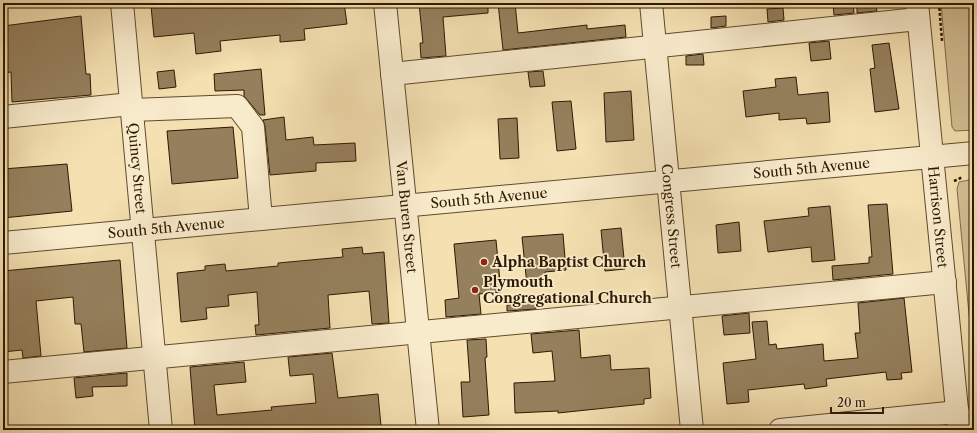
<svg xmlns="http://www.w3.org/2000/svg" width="977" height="433" viewBox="0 0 977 433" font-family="'Libre Caslon Text',serif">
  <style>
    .green { fill: #d2be93; stroke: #806c4a }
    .building { fill: #95805d; stroke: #2e1901 }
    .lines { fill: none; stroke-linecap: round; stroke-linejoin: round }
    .minor-casing { stroke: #604b2d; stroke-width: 24 }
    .path { stroke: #2e1901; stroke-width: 2.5; stroke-dasharray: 3 2; stroke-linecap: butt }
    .minor { stroke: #f8ebcc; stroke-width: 22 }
    .poi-dot { fill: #8f2418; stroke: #f8ebcc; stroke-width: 1.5 }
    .labels { text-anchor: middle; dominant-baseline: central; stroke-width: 3.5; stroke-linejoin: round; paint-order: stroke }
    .street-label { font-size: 14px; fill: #2e1901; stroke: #f8ebcc }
    .poi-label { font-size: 14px; font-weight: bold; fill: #2e1901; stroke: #f8ebcc; text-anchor: start }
  </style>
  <rect width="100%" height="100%" fill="#f4e0b1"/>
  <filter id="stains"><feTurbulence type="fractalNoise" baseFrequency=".005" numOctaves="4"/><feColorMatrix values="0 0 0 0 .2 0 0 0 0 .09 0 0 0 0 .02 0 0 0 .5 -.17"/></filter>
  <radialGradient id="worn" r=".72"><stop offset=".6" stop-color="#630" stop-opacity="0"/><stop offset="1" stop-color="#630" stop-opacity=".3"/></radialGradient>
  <!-- green -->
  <g class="green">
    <path d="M941,3h33v127l-19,1 -3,-4z"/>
    <path d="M974,179v187l-17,-177 2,-7z"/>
  </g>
  <!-- building -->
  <g class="building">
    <path d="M188,3h156l3,21 -43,5 1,11 -25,2v-7l-60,6 1,10 -25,3 -2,-21 -40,4 -3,-31z"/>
    <path d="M419,3h69v10l-45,4 3,39 -25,2 -1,-15h3z"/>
    <path d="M498,3h17l3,30 69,-8v4l38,-4 1,12 -123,13z"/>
    <path d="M833,3h20l1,10 -20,2z"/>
    <path d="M876,6l1,5 -20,2v-6z"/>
    <path d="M783,8l1,12 -16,2 -1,-13z"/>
    <path d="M81,16l5,58h4l1,21 -79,7 -1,-30 -8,1v-47z"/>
    <path d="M726,16v10l-15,2v-11z"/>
    <path d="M829,41l2,18 -20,2 -2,-18z"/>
    <path d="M889,43l10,66 -24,3 -5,-43 5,-1 -3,-23z"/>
    <path d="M703,54l1,11h-18v-9z"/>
    <path d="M261,69l4,46h-5l-16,-19v-6l-29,1 -1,-17z"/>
    <path d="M174,70l2,17 -17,2 -2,-17z"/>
    <path d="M543,71l2,15 -15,1 -2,-15z"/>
    <path d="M796,77l2,18 30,-3 2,30 -23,2 -1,-6 -27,2v-7l-33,4 -3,-26 33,-4 -1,-8z"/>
    <path d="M631,91l3,49 -28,2 -2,-49z"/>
    <path d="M571,101l5,48 -19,2 -5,-49z"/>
    <path d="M284,117l2,23 27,-3 1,8 41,-2 1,18 -40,2v8l-46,4 -5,-49 -2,-6z"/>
    <path d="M517,118l2,40 -19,1 -2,-40z"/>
    <path d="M233,127l5,51 -66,6 -5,-53z"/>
    <path d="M67,164l5,47 -69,7v-49z"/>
    <path d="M887,204l6,70 -60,6 -1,-14 37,-3v-6h3l-4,-52z"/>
    <path d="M830,206l5,54 -23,2 -1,-15 -43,5 -4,-31 45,-5 -1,-8z"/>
    <path d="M739,222l2,29 -23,2 -2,-28z"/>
    <path d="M621,228l4,41 -20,2 -4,-41z"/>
    <path d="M563,234l3,36 -21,2 1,11 -19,2 -5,-48z"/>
    <path d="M496,240l5,52 -22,2 2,20 -35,3 -1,-17 14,-2 -5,-54z"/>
    <path d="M362,247l1,7 21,-2 5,71 -17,1 -3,-33 -41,4 2,33 -74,7 -1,-10h4l-2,-33 -29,3 1,11 -23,2 1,11 -26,3 -4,-49 28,-3v-4l20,-2 1,7 52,-5v-3l65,-6 -1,-8z"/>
    <path d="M120,260l7,88 -43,4 -3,-28h-6l-2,-27 -37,4 5,55 -18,2 -1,-8 -19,2v-81z"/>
    <path d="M904,298l8,74 -11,1 1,6 -15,1 -1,-8 -60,7 1,7 -22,3 -1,-5 -56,6 1,12 -22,2 -4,-41 33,-4 -4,-37 15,-1 2,24 7,-1 1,5 46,-5 1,17 34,-3 -3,-25h5l-2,-30z"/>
    <path d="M535,302l1,7 -29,2v-6z"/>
    <path d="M749,313l1,20 -26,2 -2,-19z"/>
    <path d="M579,330l2,28 29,-3 1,15 38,-2 2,30 -7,1v5l-86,9v-2l-43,2 -1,-30 41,-2 -3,-30 -19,2 -2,-19z"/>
    <path d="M486,339l1,18 -2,1 4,57 -26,2 -2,-35h9l-3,-42z"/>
    <path d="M332,353l6,45 40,-4 3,32 -41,4h-145l-5,-63 54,-5 2,20 -32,3 3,30 55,-5 -1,-3 45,-4 -3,-29 -23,2 -2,-19z"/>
    <path d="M127,373v13l-35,1 1,9 -17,2 -2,-20z"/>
  </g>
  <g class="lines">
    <!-- minor casing -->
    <g class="minor-casing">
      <g id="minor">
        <path id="s1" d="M122,3l39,427"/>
        <path id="s2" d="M385,3l43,427"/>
        <path id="s3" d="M651,3l41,427"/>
        <path id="s4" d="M917,3l42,427"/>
        <path d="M392,74l526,-55"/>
        <path d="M132,110l105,-4 16,21 8,92"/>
        <path d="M3,117l128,-13"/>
        <path id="s5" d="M3,243l971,-90"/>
        <path d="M3,372l942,-90"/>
        <path d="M780,430l178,-18"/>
      </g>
    </g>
    <!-- path -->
    <g class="path">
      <path d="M939,3l3,38"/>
      <path d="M954,181l9,-4"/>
    </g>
    <!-- minor -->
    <use href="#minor" class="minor"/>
  </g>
  <!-- markers -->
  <g class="poi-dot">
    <circle cx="484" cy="262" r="4"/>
    <circle cx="475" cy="290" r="4"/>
  </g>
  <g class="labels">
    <!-- street labels -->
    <g class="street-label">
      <text stroke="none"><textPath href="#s5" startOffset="812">South 5th Avenue</textPath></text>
      <text stroke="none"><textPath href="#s1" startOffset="166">Quincy Street</textPath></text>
      <text stroke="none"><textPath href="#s5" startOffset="488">South 5th Avenue</textPath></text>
      <text stroke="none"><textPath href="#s4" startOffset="215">Harrison Street</textPath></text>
      <text stroke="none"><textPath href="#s2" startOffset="215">Van Buren Street</textPath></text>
      <text stroke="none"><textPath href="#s3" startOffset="214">Congress Street</textPath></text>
      <text stroke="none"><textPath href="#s5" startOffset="164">South 5th Avenue</textPath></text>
    </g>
    <!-- poi labels -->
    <g class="poi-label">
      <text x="492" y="262">Alpha Baptist Church</text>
      <text x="483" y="282">Plymouth<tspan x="483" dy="16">Congregational Church</tspan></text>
    </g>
  </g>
  <!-- margin -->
  <rect width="977" height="433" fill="none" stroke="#f4e0b1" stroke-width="16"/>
  <rect x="4" y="4" width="969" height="425" fill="none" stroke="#2e1901" stroke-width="2"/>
  <rect x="8" y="8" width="961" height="417" fill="none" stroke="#2e1901"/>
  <!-- scale -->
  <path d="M831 407v6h52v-6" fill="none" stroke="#2e1901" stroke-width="2"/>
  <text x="837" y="407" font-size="12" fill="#2e1901" stroke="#f8ebcc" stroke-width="3" paint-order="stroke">20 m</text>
  <rect width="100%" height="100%" filter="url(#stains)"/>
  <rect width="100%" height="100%" fill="url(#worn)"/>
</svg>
